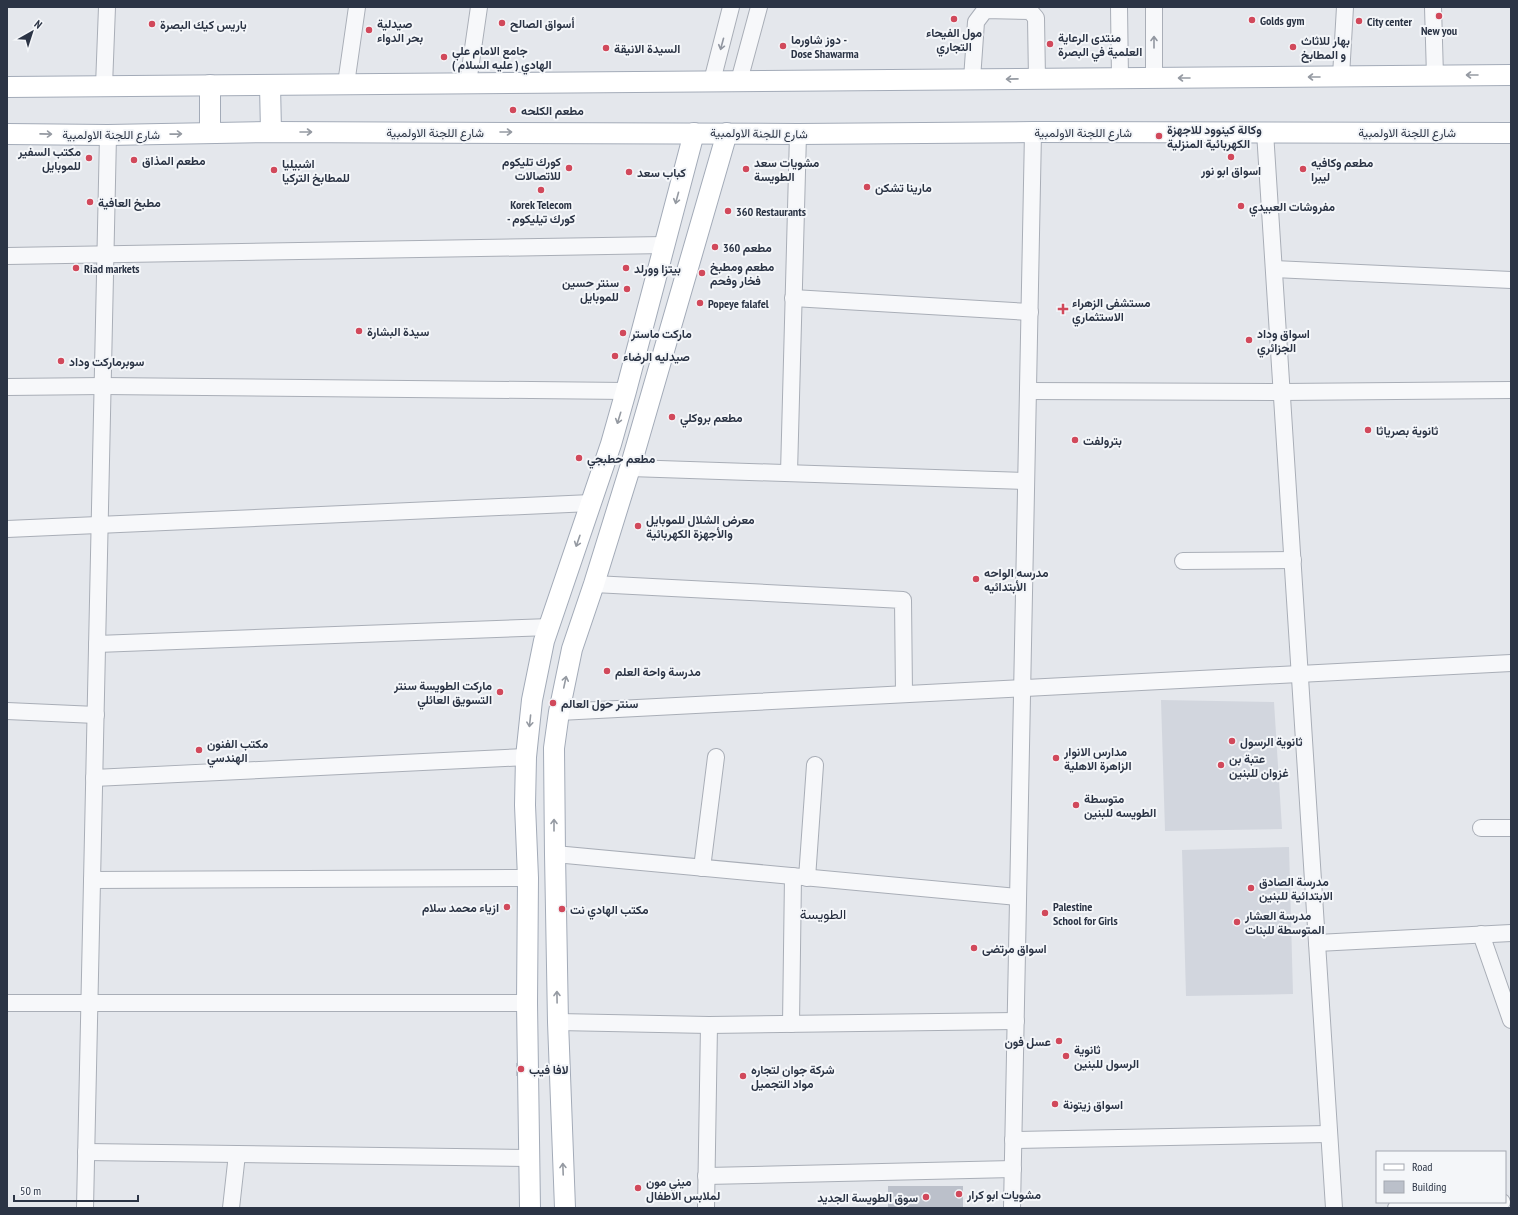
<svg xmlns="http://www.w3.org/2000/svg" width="1518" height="1215" viewBox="0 0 1518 1215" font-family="'PT Sans Narrow',Vazirmatn,sans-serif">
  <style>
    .built { fill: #d2d6de }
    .building { fill: #bbc0ca }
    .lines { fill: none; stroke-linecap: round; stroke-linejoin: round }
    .minor-casing { stroke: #a9aeb7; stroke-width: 18 }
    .major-casing { stroke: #a3abb8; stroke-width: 22 }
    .minor { stroke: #f7f8fa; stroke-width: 16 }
    .major { stroke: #fff; stroke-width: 20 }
    .oneway { stroke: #9196a0 }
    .oneway2 { stroke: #959aa2 }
    .poi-dot { fill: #d1495b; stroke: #f4f6f9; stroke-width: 1.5 }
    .labels { text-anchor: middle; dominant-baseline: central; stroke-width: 4; stroke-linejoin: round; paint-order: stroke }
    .poi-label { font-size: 12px; font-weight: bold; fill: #2b3445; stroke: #f4f6f9; text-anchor: start }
    .street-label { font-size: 12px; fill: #2b3445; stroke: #f4f6f9 }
    .quarter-label { font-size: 14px; fill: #1d2536; stroke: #f4f6f9 }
  </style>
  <rect width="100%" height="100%" fill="#e4e7ec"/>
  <!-- built -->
  <g class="built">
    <path d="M1161,700l113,2 8,127 -117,2z"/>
    <path d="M1289,847l4,147 -107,2 -4,-146z"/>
  </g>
  <!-- building -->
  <g class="building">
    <path d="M516,1063h9l1,12 -10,1z"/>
    <rect x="888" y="1186" width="75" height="22"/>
  </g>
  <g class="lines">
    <!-- minor casing -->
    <g class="minor-casing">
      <g id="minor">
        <path d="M1119,7l1,71"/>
        <path d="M1154,7v71"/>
        <path d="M1433,7l2,69"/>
        <path d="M1341,76l4,-69"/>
        <path d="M972,79l4,-57 9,-12 45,1 6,7 1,61"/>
        <path d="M712,81l19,-74"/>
        <path d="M739,81l20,-74"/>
        <path d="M468,83l11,-76"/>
        <path d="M346,84l11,-77"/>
        <path d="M104,86l3,-79"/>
        <path d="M1265,132l69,1076"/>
        <path d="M7,256l658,-11"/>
        <path d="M1274,269l237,11"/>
        <path d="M793,298l237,14"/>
        <path d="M7,387l96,-1 523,5"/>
        <path d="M1028,391l254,1 229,-2"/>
        <path d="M630,468l396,13"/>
        <path d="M789,473l9,-339"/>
        <path d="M7,529l584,-26"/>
        <path d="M1183,561l110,-1"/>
        <path d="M594,584l309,16 1,94"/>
        <path d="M97,644l453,-17"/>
        <path d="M7,711l89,4"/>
        <path d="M559,712l952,-49"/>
        <path d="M94,778l432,-21"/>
        <path d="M1481,828h30"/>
        <path d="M555,854l463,43"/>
        <path d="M702,868l14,-111"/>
        <path d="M807,878l8,-113"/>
        <path d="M92,880l436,-2"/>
        <path d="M1481,934l30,86"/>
        <path d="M1317,943l194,-10"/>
        <path d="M7,1003h520"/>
        <path d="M558,1022l151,3 307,-4"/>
        <path d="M791,1024l2,-148"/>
        <path d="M1013,1140l316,-6"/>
        <path d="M86,1152l443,6"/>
        <path d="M706,1176l307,-7"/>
        <path d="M85,1208l23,-1073"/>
        <path d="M231,1208l6,-54"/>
        <path d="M706,1208l3,-183"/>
        <path d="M1012,1208l21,-1076"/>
        <path d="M1396,1208l106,-6"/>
      </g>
    </g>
    <!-- major casing -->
    <g class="major-casing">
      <g id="major">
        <path d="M210,85v48"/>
        <path d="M270,85l1,47"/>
        <path d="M7,87l1504,-12"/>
        <path d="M7,134l101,1 163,-3 527,2 235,-2 478,1"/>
        <path d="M530,1208l-3,-205 1,-125 -3,-73 1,-48 6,-57 12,-59 67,-197 15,-53 68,-258"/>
        <path d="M565,1208l-7,-186 -3,-168 -1,-106 5,-36 13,-63 22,-65 36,-116 97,-335"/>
      </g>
    </g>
    <!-- minor -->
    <use href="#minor" class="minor"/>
    <!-- major -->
    <use href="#major" class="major"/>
  </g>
  <!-- one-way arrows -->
  <defs><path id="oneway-shaft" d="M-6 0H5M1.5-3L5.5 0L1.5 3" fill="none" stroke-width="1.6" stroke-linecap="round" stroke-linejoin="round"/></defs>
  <g class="oneway">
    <use href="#oneway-shaft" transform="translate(1154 42) rotate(-90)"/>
    <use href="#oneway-shaft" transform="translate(722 44) rotate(105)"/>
  </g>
  <g class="oneway2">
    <use href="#oneway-shaft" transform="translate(1472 75) rotate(180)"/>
    <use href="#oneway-shaft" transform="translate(1314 77) rotate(180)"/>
    <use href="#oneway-shaft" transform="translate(1184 78) rotate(180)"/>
    <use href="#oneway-shaft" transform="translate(1012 79) rotate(179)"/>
    <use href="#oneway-shaft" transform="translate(306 132)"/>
    <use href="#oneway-shaft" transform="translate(506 132)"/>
    <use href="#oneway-shaft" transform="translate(46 134) rotate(1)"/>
    <use href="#oneway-shaft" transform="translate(176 134) rotate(-1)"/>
    <use href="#oneway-shaft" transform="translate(677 198) rotate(105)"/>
    <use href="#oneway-shaft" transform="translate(619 418) rotate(107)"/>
    <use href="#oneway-shaft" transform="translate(578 541) rotate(109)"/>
    <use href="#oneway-shaft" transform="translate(565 682) rotate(-78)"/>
    <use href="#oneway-shaft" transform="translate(530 721) rotate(96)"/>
    <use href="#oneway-shaft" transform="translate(554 825) rotate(-90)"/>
    <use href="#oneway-shaft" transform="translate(557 997) rotate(-91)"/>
    <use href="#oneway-shaft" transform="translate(563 1169) rotate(-92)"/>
  </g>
  <!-- markers -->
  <g class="poi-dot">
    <circle cx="1439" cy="16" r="4"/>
    <circle cx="954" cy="19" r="4"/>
    <circle cx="1252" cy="20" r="4"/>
    <circle cx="1359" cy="21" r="4"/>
    <circle cx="502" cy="23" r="4"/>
    <circle cx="152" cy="24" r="4"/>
    <circle cx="369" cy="30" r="4"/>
    <circle cx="1050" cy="44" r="4"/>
    <circle cx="783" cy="46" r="4"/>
    <circle cx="1293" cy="47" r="4"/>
    <circle cx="606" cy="48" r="4"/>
    <circle cx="444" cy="57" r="4"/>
    <circle cx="513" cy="110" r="4"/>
    <circle cx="1159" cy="136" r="4"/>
    <circle cx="1231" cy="157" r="4"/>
    <circle cx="89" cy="158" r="4"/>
    <circle cx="134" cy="160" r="4"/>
    <circle cx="569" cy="168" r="4"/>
    <circle cx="746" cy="169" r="4"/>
    <circle cx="1303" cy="169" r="4"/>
    <circle cx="274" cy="170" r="4"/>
    <circle cx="629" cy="172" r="4"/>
    <circle cx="867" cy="187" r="4"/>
    <circle cx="541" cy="190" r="4"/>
    <circle cx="90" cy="202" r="4"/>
    <circle cx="1241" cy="206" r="4"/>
    <circle cx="728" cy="211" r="4"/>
    <circle cx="715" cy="247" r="4"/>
    <circle cx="76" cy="268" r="4"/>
    <circle cx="626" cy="268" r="4"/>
    <circle cx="702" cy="273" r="4"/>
    <circle cx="627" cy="289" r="4"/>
    <circle cx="700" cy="303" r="4"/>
    <path d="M1061 303h4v4h4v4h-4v4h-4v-4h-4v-4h4z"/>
    <circle cx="359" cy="331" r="4"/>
    <circle cx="623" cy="333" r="4"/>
    <circle cx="1249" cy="340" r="4"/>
    <circle cx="615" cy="356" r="4"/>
    <circle cx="61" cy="361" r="4"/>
    <circle cx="672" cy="417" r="4"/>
    <circle cx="1368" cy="430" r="4"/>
    <circle cx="1075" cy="440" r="4"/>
    <circle cx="579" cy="458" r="4"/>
    <circle cx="638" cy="526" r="4"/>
    <circle cx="976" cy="579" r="4"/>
    <circle cx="607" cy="671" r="4"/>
    <circle cx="500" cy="692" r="4"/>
    <circle cx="553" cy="703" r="4"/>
    <circle cx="1232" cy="741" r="4"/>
    <circle cx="199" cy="750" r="4"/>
    <circle cx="1056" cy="758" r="4"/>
    <circle cx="1221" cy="765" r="4"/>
    <circle cx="1076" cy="805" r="4"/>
    <circle cx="1251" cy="888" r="4"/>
    <circle cx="507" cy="907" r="4"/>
    <circle cx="562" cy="909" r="4"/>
    <circle cx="1045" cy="913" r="4"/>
    <circle cx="1237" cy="922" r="4"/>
    <circle cx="974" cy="948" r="4"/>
    <circle cx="1059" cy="1041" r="4"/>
    <circle cx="1066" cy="1056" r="4"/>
    <circle cx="521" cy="1069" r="4"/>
    <circle cx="743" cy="1076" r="4"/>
    <circle cx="1055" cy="1104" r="4"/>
    <circle cx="638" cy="1188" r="4"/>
    <circle cx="959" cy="1194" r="4"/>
    <circle cx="926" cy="1197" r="4"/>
  </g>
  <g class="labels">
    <!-- poi labels -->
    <g class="poi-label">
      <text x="1260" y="20">Golds gym</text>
      <text x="1367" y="21">City center</text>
      <text x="377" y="23">صيدلية<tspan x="377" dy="14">بحر الدواء</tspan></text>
      <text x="510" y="23">أسواق الصالح</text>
      <text x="160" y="24">باريس كيك البصرة</text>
      <text x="1439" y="30" text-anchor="middle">New you</text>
      <text x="954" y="32" text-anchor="middle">مول الفيحاء<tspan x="954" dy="14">التجاري</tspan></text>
      <text x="1058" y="37">منتدى الرعاية<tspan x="1058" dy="14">العلمية في البصرة</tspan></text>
      <text x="791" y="39">دوز شاورما -<tspan x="791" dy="14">Dose Shawarma</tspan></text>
      <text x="1301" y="40">بهار للاثاث<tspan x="1301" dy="14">و المطابخ</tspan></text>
      <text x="614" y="48">السيدة الانيقة</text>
      <text x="452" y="50">جامع الامام علي<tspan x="452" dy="14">الهادي ( عليه السلام )</tspan></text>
      <text x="521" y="110">مطعم الكلحه</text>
      <text x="1167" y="129">وكالة كينوود للاجهزة<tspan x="1167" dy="14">الكهربائية المنزلية</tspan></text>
      <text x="81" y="151" text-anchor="end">مكتب السفير<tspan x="81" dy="14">للموبايل</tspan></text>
      <text x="142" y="160">مطعم المذاق</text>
      <text x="561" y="161" text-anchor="end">كورك تليكوم<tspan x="561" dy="14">للاتصالات</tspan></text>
      <text x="754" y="162">مشويات سعد<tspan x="754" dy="14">الطويسة</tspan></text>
      <text x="1311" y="162">مطعم وكافيه<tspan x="1311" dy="14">ليبرا</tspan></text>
      <text x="282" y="163">اشبيليا<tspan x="282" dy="14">للمطابخ التركيا</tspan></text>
      <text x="1231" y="170" text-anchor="middle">اسواق ابو نور</text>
      <text x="637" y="172">كباب سعد</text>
      <text x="875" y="187">مارينا تشكن</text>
      <text x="98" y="202">مطبخ العافية</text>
      <text x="541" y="204" text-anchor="middle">Korek Telecom<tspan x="541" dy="14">- كورك تيليكوم</tspan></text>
      <text x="1249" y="206">مفروشات العبيدي</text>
      <text x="736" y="211">360 Restaurants</text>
      <text x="723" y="247">مطعم 360</text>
      <text x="710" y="266">مطعم ومطبخ<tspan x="710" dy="14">فخار وفحم</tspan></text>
      <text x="84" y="268">Riad markets</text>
      <text x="634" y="268">بيتزا وورلد</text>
      <text x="619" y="282" text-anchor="end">سنتر حسين<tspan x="619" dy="14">للموبايل</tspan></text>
      <text x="1072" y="302">مستشفى الزهراء<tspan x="1072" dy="14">الاستثماري</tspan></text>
      <text x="708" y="303">Popeye falafel</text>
      <text x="367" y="331">سيدة البشارة</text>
      <text x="631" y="333">ماركت ماستر</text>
      <text x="1257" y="333">اسواق وداد<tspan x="1257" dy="14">الجزائري</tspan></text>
      <text x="623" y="356">صيدليه الرضاء</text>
      <text x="69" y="361">سوبرماركت وداد</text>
      <text x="680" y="417">مطعم بروكلي</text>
      <text x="1376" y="430">ثانوية بصرياثا</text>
      <text x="1083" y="440">بترولفت</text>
      <text x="587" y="458">مطعم حطبجي</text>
      <text x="646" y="519">معرض الشلال للموبايل<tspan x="646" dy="14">والأجهزة الكهربائية</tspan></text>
      <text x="984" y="572">مدرسه الواحه<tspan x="984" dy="14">الأبتدائيه</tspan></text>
      <text x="615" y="671">مدرسة واحة العلم</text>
      <text x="492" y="685" text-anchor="end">ماركت الطويسة سنتر<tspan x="492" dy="14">التسويق العائلي</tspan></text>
      <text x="561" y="703">سنتر حول العالم</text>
      <text x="1240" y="741">ثانوية الرسول</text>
      <text x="207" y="743">مكتب الفنون<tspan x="207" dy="14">الهندسي</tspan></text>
      <text x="1064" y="751">مدارس الانوار<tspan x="1064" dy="14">الزاهرة الاهلية</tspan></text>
      <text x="1229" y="758">عتبة بن<tspan x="1229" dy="14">غزوان للبنين</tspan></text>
      <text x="1084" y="798">متوسطة<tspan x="1084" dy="14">الطويسه للبنين</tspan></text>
      <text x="1259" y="881">مدرسة الصادق<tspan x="1259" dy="14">الابتدائية للبنين</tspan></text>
      <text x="1053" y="906">Palestine<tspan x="1053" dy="14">School for Girls</tspan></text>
      <text x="499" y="907" text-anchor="end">ازياء محمد سلام</text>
      <text x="570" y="909">مكتب الهادي نت</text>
      <text x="1245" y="915">مدرسة العشار<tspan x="1245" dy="14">المتوسطة للبنات</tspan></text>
      <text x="982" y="948">اسواق مرتضى</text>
      <text x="1051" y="1041" text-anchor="end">عسل فون</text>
      <text x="1074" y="1049">ثانوية<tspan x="1074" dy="14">الرسول للبنين</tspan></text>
      <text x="529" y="1069">لافا فيب</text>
      <text x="751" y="1069">شركة جوان لتجاره<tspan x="751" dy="14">مواد التجميل</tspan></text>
      <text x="1063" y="1104">اسواق زيتونة</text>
      <text x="646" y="1181">ميني مون<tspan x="646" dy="14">لملابس الاطفال</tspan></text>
      <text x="967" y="1194">مشويات ابو كرار</text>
      <text x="918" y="1197" text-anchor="end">سوق الطويسة الجديد</text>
    </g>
    <!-- street labels -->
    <g class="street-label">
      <text x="435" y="132">شارع اللجنة الاولمبية</text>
      <text x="1083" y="132">شارع اللجنة الاولمبية</text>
      <text x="1407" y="132">شارع اللجنة الاولمبية</text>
      <text transform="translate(759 133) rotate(1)">شارع اللجنة الاولمبية</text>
      <text x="111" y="134">شارع اللجنة الاولمبية</text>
    </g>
    <!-- quarter labels -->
    <g class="quarter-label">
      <text x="823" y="914">الطويسة</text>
    </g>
  </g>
  <!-- border -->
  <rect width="1518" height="1215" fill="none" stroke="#2b3445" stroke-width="16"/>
  <!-- legend -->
  <rect x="1376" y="1151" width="130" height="52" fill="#f4f6f9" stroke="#a4a8b1"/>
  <rect x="1384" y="1164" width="20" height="6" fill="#ffffff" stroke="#a4a8b1"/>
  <text x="1412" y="1171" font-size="12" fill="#2b3445">Road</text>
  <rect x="1384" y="1181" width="20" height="12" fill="#bbc0ca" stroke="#a4a8b1"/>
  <text x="1412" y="1191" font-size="12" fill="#2b3445">Building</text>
  <!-- north arrow -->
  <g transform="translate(32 32) rotate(39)" stroke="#f4f6f9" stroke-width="3" paint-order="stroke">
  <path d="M0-3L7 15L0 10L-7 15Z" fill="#2b3445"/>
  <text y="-6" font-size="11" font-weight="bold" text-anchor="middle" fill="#2b3445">N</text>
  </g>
  <!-- scale -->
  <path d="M14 1195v6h124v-6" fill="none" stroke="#2b3445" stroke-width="2"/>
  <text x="20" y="1195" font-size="12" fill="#2b3445" stroke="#f4f6f9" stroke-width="3" paint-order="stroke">50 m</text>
</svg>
